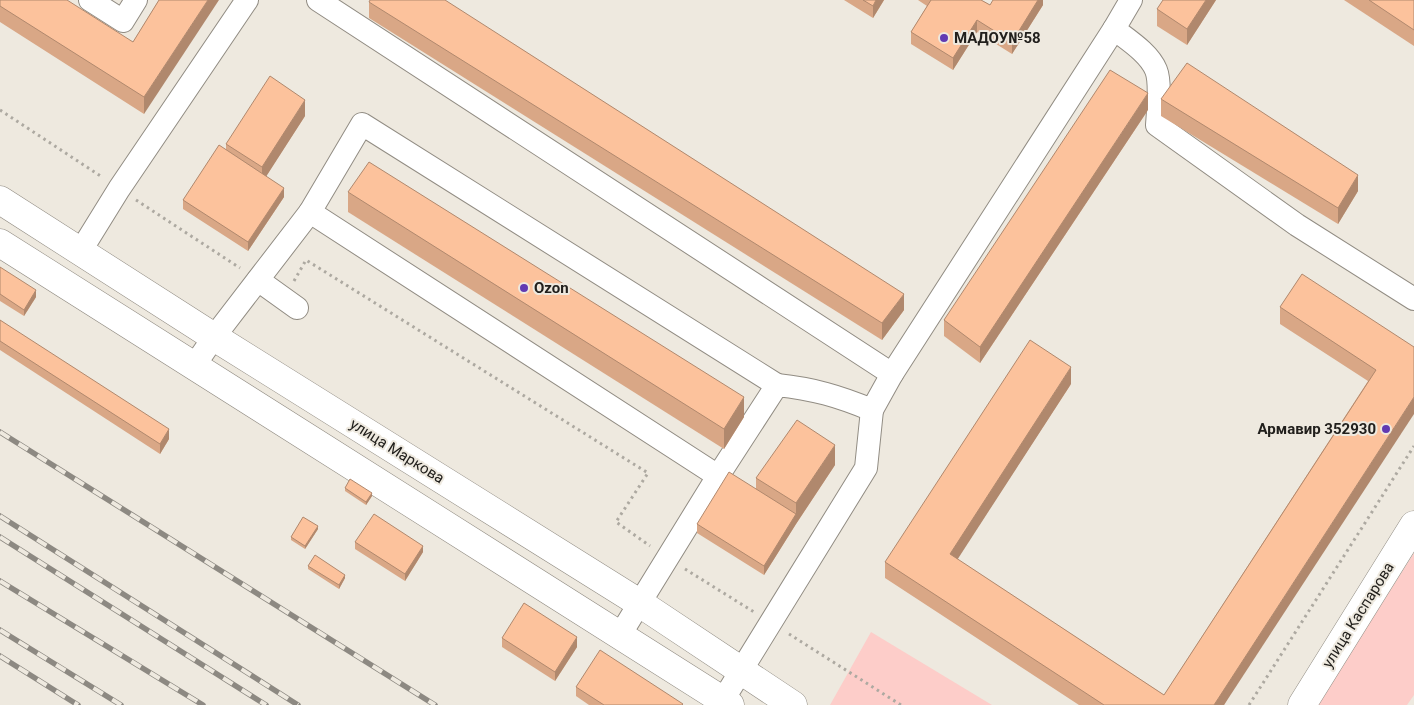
<svg xmlns="http://www.w3.org/2000/svg" width="1414" height="705" viewBox="0 0 1414 705" font-family="Roboto,sans-serif">
  <style>
    .green { fill: #fdcdc9 }
    .lines { fill: none; stroke-linecap: round; stroke-linejoin: round }
    .minor-casing { stroke: #918c83; stroke-width: 24 }
    .major-casing { stroke: #918c83; stroke-width: 29 }
    .path { stroke: #ada9a1; stroke-width: 3; stroke-dasharray: 2.5 4; stroke-linecap: butt }
    .minor { stroke: #fff; stroke-width: 22 }
    .major { stroke: #fff; stroke-width: 28 }
    .rail-casing { stroke: #8d8982; stroke-width: 5.5 }
    .rail { stroke: #eee9df; stroke-width: 4; stroke-dasharray: 11; stroke-linecap: butt }
    .wall { fill: #d9a786 }
    .shaded-wall { fill: #b0886d }
    .building { fill: #fcc29c; stroke: #b0886d }
    .poi-dot { fill: #613ab2; stroke: #eee9df; stroke-width: 2 }
    .labels { text-anchor: middle; dominant-baseline: central; stroke-width: 4; stroke-linejoin: round; paint-order: stroke }
    .poi-label { font-size: 15px; font-weight: bold; fill: #22201d; stroke: #eee9df; text-anchor: start }
    .street-label { font-size: 15px; fill: #22201d; stroke: #eee9df }
  </style>
  <rect width="100%" height="100%" fill="#eee9df"/>
  <!-- green -->
  <g class="green">
    <path d="M1414,553v142l-7,10h-90z"/>
    <path d="M871,632l121,73h-162z"/>
  </g>
  <g class="lines">
    <!-- minor casing -->
    <g class="minor-casing">
      <g id="minor">
        <path d="M90,0l33,21 13,-21"/>
        <path d="M318,0l574,374"/>
        <path d="M1131,0l-17,29c14,11 35,24 42,41 5,12 2,41 1,55l140,100 117,74"/>
        <path d="M310,212l408,264"/>
        <path d="M80,252l39,-63 128,-189"/>
        <path d="M258,280l39,28"/>
        <path d="M194,366l20,-29 96,-125 52,-88 415,261"/>
        <path d="M620,635l98,-159 59,-91c37,4 61,11 95,25l20,-36 222,-345"/>
        <path d="M723,700l143,-232 6,-58"/>
      </g>
    </g>
    <!-- major casing -->
    <g class="major-casing">
      <g id="major">
        <path d="M0,200l214,137 427,267 152,101"/>
        <path d="M0,243l730,462"/>
        <path d="M1302,705l112,-180"/>
      </g>
    </g>
    <!-- path -->
    <g class="path">
      <path d="M0,110l102,67"/>
      <path d="M136,200l104,68"/>
      <path d="M294,281l12,-21 342,213 -32,49 34,24"/>
      <path d="M685,569l69,43"/>
      <path d="M789,634l112,71"/>
      <path d="M1249,705l165,-259"/>
    </g>
    <!-- minor -->
    <use href="#minor" class="minor"/>
    <!-- major -->
    <use href="#major" class="major"/>
    <!-- rail casing -->
    <g class="rail-casing">
      <g id="rail">
        <path d="M0,432l435,273"/>
        <path d="M0,516l298,189"/>
        <path d="M0,537l266,168"/>
        <path d="M0,581l203,124"/>
        <path d="M0,630l121,75"/>
        <path d="M0,656l78,49"/>
      </g>
    </g>
    <!-- rail -->
    <use href="#rail" class="rail"/>
  </g>
  <!-- wall -->
  <g class="wall">
    <path d="M0,0l133,42 26,-42 -15,114 -144,-92z"/>
    <path d="M844,0h40l-11,18z"/>
    <path d="M918,0h63l9,5 53,-5v5l-31,49 -35,-22 -24,38 -42,-26v-12l16,-26z"/>
    <path d="M1216,0l-29,45 -30,-19v-17z"/>
    <path d="M1344,0h70v46z"/>
    <path d="M369,2l535,308 -22,30 -513,-322z"/>
    <path d="M1161,99l197,92 -20,33 -177,-108z"/>
    <path d="M1148,110l-168,253 -36,-27v-16z"/>
    <path d="M305,116l-39,60 18,21 -36,54 -65,-42v-9l43,-49v-7z"/>
    <path d="M348,192l396,225 -20,32 -376,-237z"/>
    <path d="M0,267l36,30 -12,19 -24,-15z"/>
    <path d="M1280,307l134,40 -190,358h-145l-194,-127v-16l186,-178 -114,175 207,136 204,-314 -88,-57z"/>
    <path d="M0,320l169,119 -9,15 -160,-104z"/>
    <path d="M835,465l-39,59 -32,51 -67,-42v-9l59,-35v-11z"/>
    <path d="M345,488l27,8 -6,9 -21,-14z"/>
    <path d="M318,529l-13,20 -14,-9v-3z"/>
    <path d="M355,542l68,10 -18,29 -50,-32z"/>
    <path d="M308,566l37,12 -6,11 -31,-20z"/>
    <path d="M502,638l75,9 -22,34 -53,-34z"/>
    <path d="M576,687l107,18h-94l-13,-9z"/>
  </g>
  <!-- shaded-wall -->
  <g class="shaded-wall">
    <path d="M208,0h11l-75,114v-17z"/>
    <path d="M876,0h8l-11,18v-12z"/>
    <path d="M1038,0h5v5l-31,49v-12z"/>
    <path d="M1206,0h10l-29,45v-16z"/>
    <path d="M977,20v12l-24,38v-12z"/>
    <path d="M1148,93v17l-168,253v-16z"/>
    <path d="M305,100v16l-43,67v-16z"/>
    <path d="M1358,175v16l-20,33v-16z"/>
    <path d="M284,188v9l-36,54v-9z"/>
    <path d="M36,290v7l-12,19v-6z"/>
    <path d="M904,294v16l-22,30v-17z"/>
    <path d="M1071,367v17l-121,187v-17z"/>
    <path d="M744,397v20l-20,32v-20z"/>
    <path d="M1414,397v17l-190,291h-10z"/>
    <path d="M169,429v10l-9,15v-10z"/>
    <path d="M835,445v20l-39,59v-21z"/>
    <path d="M372,493v3l-6,9v-3z"/>
    <path d="M796,514v10l-32,51v-9z"/>
    <path d="M318,526v3l-13,20v-3z"/>
    <path d="M423,546v6l-18,29v-7z"/>
    <path d="M345,575v3l-6,11v-4z"/>
    <path d="M577,637v10l-22,34v-9z"/>
  </g>
  <!-- building -->
  <g class="building">
    <path d="M0,0h67l66,42 26,-42h49l-64,97 -144,-91z"/>
    <path d="M370,0h75l459,294 -22,29 -513,-321z"/>
    <path d="M863,0h13l-3,6z"/>
    <path d="M931,0h50l9,5 3,-5h45l-26,42 -35,-22 -24,38 -42,-26z"/>
    <path d="M1163,0h43l-19,29 -30,-20z"/>
    <path d="M1369,0h45v30z"/>
    <path d="M1187,63l171,112 -20,33 -177,-109z"/>
    <path d="M1110,70l38,23 -168,254 -36,-27z"/>
    <path d="M270,76l35,24 -43,67 -36,-23z"/>
    <path d="M219,145l65,43 -36,54 -65,-42z"/>
    <path d="M369,162l375,235 -20,32 -376,-237z"/>
    <path d="M0,267l36,23 -12,20 -24,-16z"/>
    <path d="M1302,274l112,73v50l-200,308h-110l-219,-143 145,-222 41,27 -121,187 214,141 212,-325 -96,-63z"/>
    <path d="M0,320l169,109 -9,15 -160,-103z"/>
    <path d="M797,420l38,25 -39,58 -40,-25z"/>
    <path d="M729,472l67,42 -32,52 -67,-42z"/>
    <path d="M350,479l22,14 -6,9 -21,-14z"/>
    <path d="M374,514l49,32 -18,28 -50,-32z"/>
    <path d="M303,517l15,9 -13,20 -14,-9z"/>
    <path d="M315,555l30,20 -6,10 -31,-19z"/>
    <path d="M524,603l53,34 -22,35 -53,-34z"/>
    <path d="M600,650l83,54 -1,1h-78l-28,-18z"/>
  </g>
  <!-- markers -->
  <g class="poi-dot">
    <circle cx="944" cy="38" r="5"/>
    <circle cx="524" cy="288" r="5"/>
    <circle cx="1386" cy="429" r="5"/>
  </g>
  <g class="labels">
    <!-- poi labels -->
    <g class="poi-label">
      <text x="954" y="38">МАДОУ№58</text>
      <text x="534" y="288">Ozon</text>
      <text x="1376" y="429" text-anchor="end">Армавир 352930</text>
    </g>
    <!-- street labels -->
    <g class="street-label">
      <text transform="translate(397 451) rotate(32)">улица Маркова</text>
      <text transform="translate(1358 615) rotate(-58)">улица Каспарова</text>
    </g>
  </g>
</svg>
